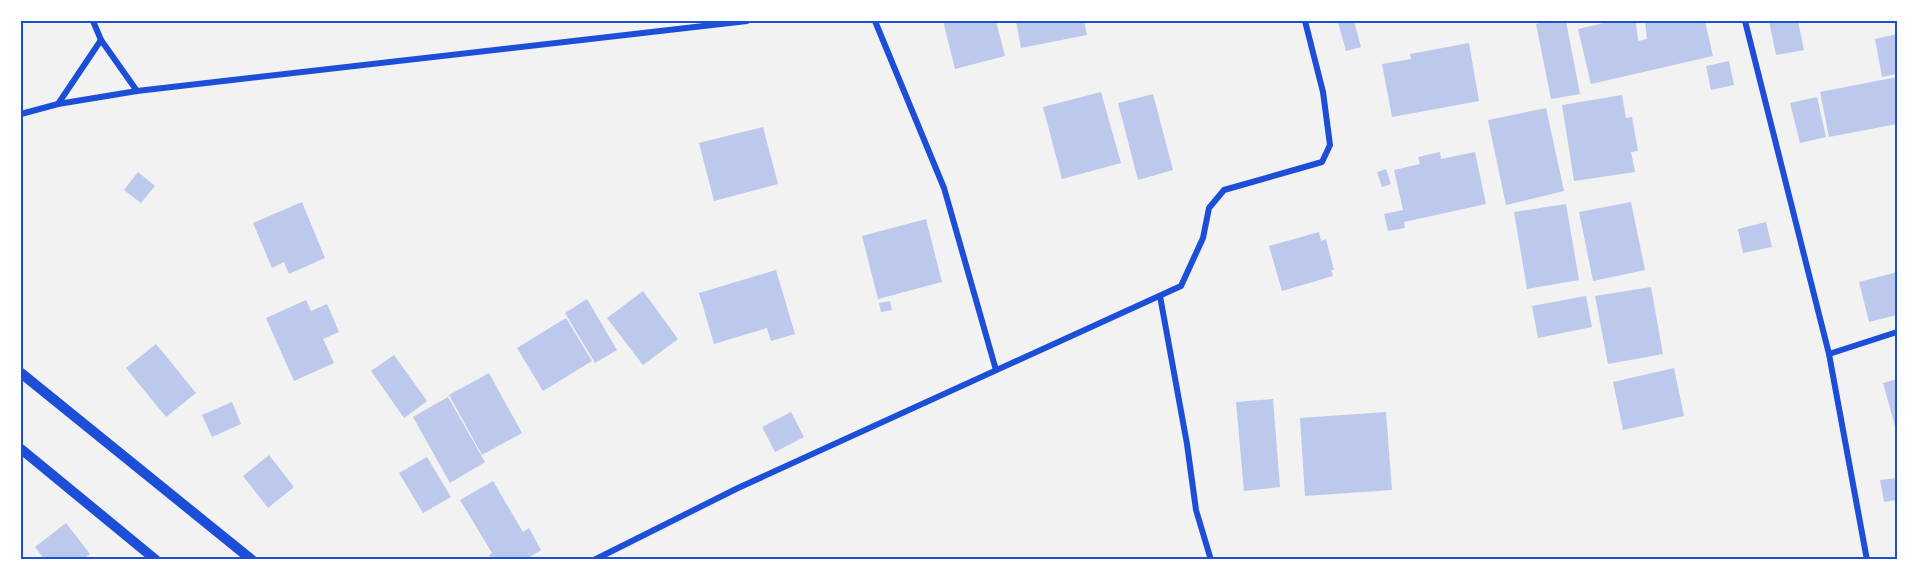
<svg xmlns="http://www.w3.org/2000/svg" width="1918" height="581" viewBox="0 0 1918 581" font-family="Jost,sans-serif">
  <style>
    .building { fill: #bdc9ec }
    .lines { fill: none; stroke-linecap: round; stroke-linejoin: round }
    .minor { stroke: #1d4ed8; stroke-width: 6 }
    .tertiary { stroke: #1d4ed8; stroke-width: 10 }
    .neatline { fill: none; stroke: #1d4ed8; stroke-width: 2 }
  </style>
  <rect width="100%" height="100%" fill="#f2f2f2"/>
  <!-- building -->
  <g class="building">
    <path d="M943,21h53l9,35 -50,13z"/>
    <path d="M1016,21h68l3,14 -66,13z"/>
    <path d="M1354,21l7,26 -15,4 -8,-29z"/>
    <path d="M1552,21h14l14,73 -29,5 -15,-75z"/>
    <path d="M1613,21h30l-7,2 2,18 9,-2 -2,-18h60l8,35 -122,28 -13,-55z"/>
    <path d="M1769,21h29l6,29 -28,5z"/>
    <path d="M1897,34v40l-15,3 -7,-38z"/>
    <path d="M1469,43l10,58 -87,16 -10,-53 29,-5 -1,-5z"/>
    <path d="M1729,61l5,24 -23,5 -5,-24z"/>
    <path d="M1897,77v47l-68,13 -9,-45z"/>
    <path d="M1101,92l20,71 -59,16 -19,-72z"/>
    <path d="M1153,94l20,76 -35,10 -20,-77z"/>
    <path d="M1622,95l4,23 6,-1 6,34 -7,1 4,20 -61,9 -12,-76z"/>
    <path d="M1817,97l9,40 -26,6 -10,-40z"/>
    <path d="M1546,108l18,83 -58,14 -18,-85z"/>
    <path d="M763,127l15,57 -64,17 -15,-58z"/>
    <path d="M1440,152l1,7 34,-7 11,52 -82,18 1,6 -17,3 -4,-17 19,-4 -9,-40 26,-6 -2,-7z"/>
    <path d="M1386,169l5,15 -9,3 -5,-15z"/>
    <path d="M138,172l17,14 -14,17 -17,-13z"/>
    <path d="M302,202l23,56 -36,16 -5,-12 -12,6 -19,-45z"/>
    <path d="M1631,202l14,68 -52,11 -14,-69z"/>
    <path d="M1566,204l13,76 -52,9 -13,-77z"/>
    <path d="M926,219l16,63 -64,17 -16,-63z"/>
    <path d="M1766,222l6,25 -29,6 -5,-24z"/>
    <path d="M1319,232l2,9 5,-2 8,31h-3l2,6 -51,15 -13,-45z"/>
    <path d="M776,270l19,64 -24,7 -4,-13 -53,16 -15,-51z"/>
    <path d="M1897,272v43l-28,7 -10,-40z"/>
    <path d="M1651,287l12,67 -55,10 -13,-68z"/>
    <path d="M643,291l35,48 -35,26 -36,-47z"/>
    <path d="M1586,296l6,31 -54,11 -6,-32z"/>
    <path d="M587,299l30,51 -22,13 -30,-50z"/>
    <path d="M306,300l5,11 16,-7 12,28 -16,7 11,24 -40,18 -28,-63z"/>
    <path d="M890,301l2,9 -11,2 -2,-9z"/>
    <path d="M566,318l26,43 -49,30 -26,-43z"/>
    <path d="M156,344l40,49 -30,24 -40,-49z"/>
    <path d="M394,355l33,46 -23,17 -33,-47z"/>
    <path d="M1674,368l10,48 -61,14 -10,-48z"/>
    <path d="M489,373l33,60 -40,22 -33,-60z"/>
    <path d="M1897,379v51h-1l-13,-47z"/>
    <path d="M448,397l37,65 -35,21 -37,-66z"/>
    <path d="M1273,399l7,88 -36,4 -8,-89z"/>
    <path d="M232,402l9,22 -29,13 -10,-22z"/>
    <path d="M791,412l13,25 -29,15 -13,-25z"/>
    <path d="M1386,412l6,78 -87,6 -5,-78z"/>
    <path d="M269,455l25,32 -26,21 -25,-32z"/>
    <path d="M427,457l24,40 -28,16 -24,-40z"/>
    <path d="M1897,478v22l-13,2 -4,-22z"/>
    <path d="M493,481l30,51 6,-4 12,22 -16,10h-33l-3,-5 3,-2 -32,-53z"/>
    <path d="M66,523l24,31 -8,6h-37l-10,-13z"/>
  </g>
  <g class="lines">
    <!-- minor -->
    <g class="minor">
      <path d="M93,21l8,19 36,51"/>
      <path d="M875,21l69,167 52,182"/>
      <path d="M1745,21l84,333 38,206"/>
      <path d="M58,104l43,-64"/>
      <path d="M21,114l37,-10 79,-13 610,-70"/>
      <path d="M1160,296l27,148 9,66 15,50"/>
      <path d="M1829,354l68,-22"/>
      <path d="M594,560l144,-72 443,-202 22,-48 6,-30 15,-18 98,-28 8,-17 -7,-53 -18,-71"/>
    </g>
    <!-- tertiary -->
    <g class="tertiary">
      <path d="M21,373l231,187"/>
      <path d="M21,449l135,111"/>
    </g>
  </g>
  <!-- border -->
  <rect width="1918" height="581" fill="none" stroke="#ffffff" stroke-width="45"/>
  <rect x="22" y="22" width="1874" height="536" class="neatline"/>
</svg>
